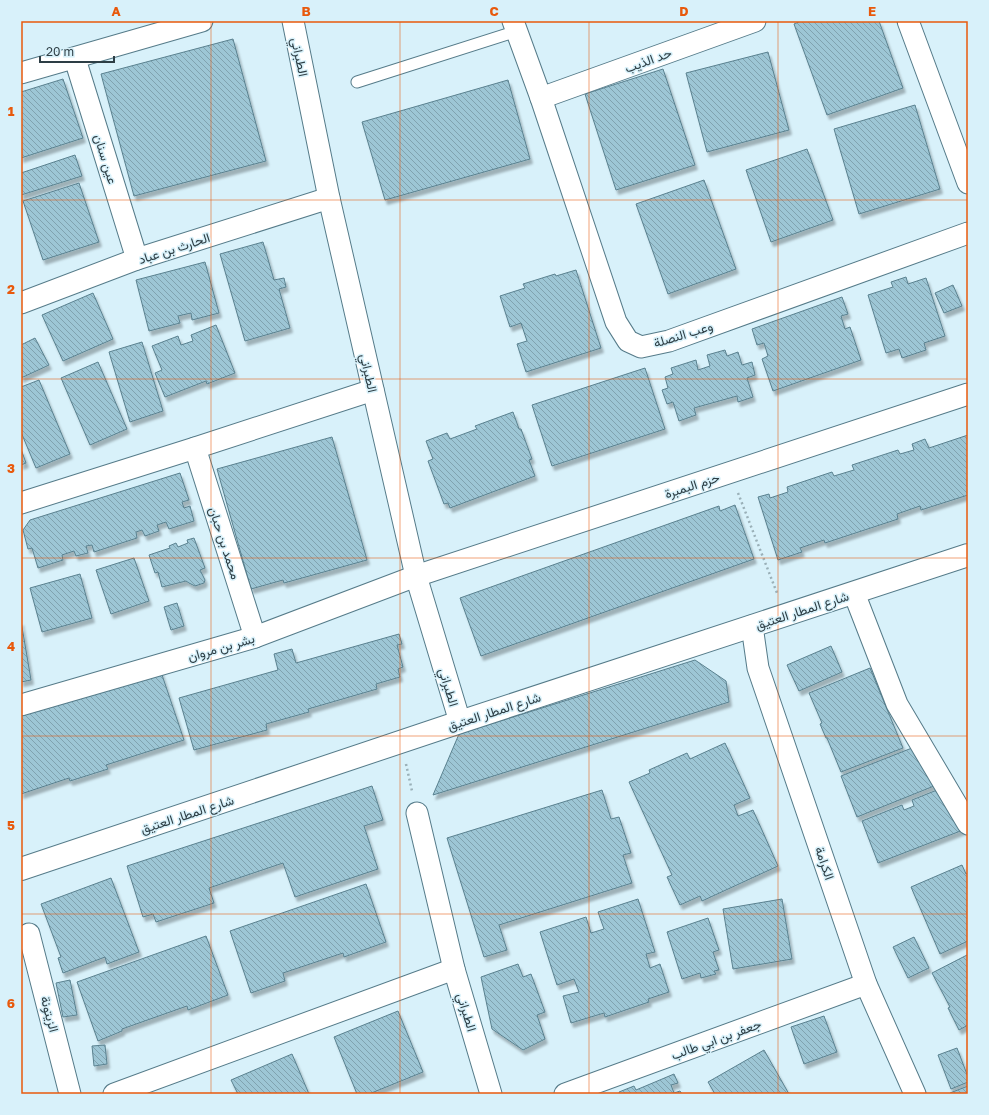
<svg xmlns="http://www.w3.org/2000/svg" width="989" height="1115" viewBox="0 0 989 1115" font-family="'Golos Text',Vazirmatn,sans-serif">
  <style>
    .building { fill: url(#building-back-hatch); stroke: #5a818f; filter: url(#shadow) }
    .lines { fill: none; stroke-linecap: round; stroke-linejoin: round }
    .service-casing { stroke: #557b89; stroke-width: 13 }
    .minor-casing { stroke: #557b89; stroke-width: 23 }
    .tertiary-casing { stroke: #557b89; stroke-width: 24 }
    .path { stroke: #9ab0b8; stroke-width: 2.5; stroke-dasharray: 2 3; stroke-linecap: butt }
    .service { stroke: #fff; stroke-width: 11 }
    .minor { stroke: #fff; stroke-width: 21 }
    .tertiary { stroke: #fff; stroke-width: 22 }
    .grid { fill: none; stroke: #e8590c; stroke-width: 1; stroke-opacity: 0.55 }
    .labels { text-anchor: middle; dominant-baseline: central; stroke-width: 3; stroke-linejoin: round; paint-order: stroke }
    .street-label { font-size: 13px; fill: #2d3e45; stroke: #d8f1fa }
    .neatline { fill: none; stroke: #e8590c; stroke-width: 1.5 }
    .grid-label { font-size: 13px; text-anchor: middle; font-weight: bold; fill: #e8590c }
  </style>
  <defs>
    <pattern id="building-back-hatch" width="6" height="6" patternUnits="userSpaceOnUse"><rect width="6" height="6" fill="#9dc6d5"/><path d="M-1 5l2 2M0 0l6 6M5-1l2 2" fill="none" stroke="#80a2af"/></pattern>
    <filter id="shadow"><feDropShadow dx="2.5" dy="4.5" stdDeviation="1" flood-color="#0004"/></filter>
  </defs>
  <rect width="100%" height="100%" fill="#d8f1fa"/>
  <!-- building -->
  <g class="building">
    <path d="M801,21h78l24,67 -76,27 -33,-91z"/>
    <path d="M233,39l33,122 -132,35 -33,-122z"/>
    <path d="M768,52l21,78 -82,22 -21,-79z"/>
    <path d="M663,69l32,96 -79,25 -31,-96z"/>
    <path d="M63,79l20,59 -62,20v-66z"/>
    <path d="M508,80l22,79 -145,41 -23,-78z"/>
    <path d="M915,105l25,84 -81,25 -25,-85z"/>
    <path d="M807,149l26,71 -62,22 -25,-72z"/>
    <path d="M75,155l7,21 -61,19v-22z"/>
    <path d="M704,180l32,89 -68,25 -32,-90z"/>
    <path d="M79,183l20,59 -56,18 -20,-59z"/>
    <path d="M263,242l11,38 10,-2 2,9 -7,2 11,39 -45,13 -25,-87z"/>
    <path d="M205,262l14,51 -27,7 -1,-7 -13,3 2,7 -31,8 -13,-51z"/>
    <path d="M576,270l25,78 -75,24 -9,-28 10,-3 -6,-18 -11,4 -10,-31 25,-8 -2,-4 32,-10 1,2z"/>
    <path d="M906,277l2,7 18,-6 19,58 -21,7 2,7 -24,8 -3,-9 -13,4 -18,-58 25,-8 -2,-5z"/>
    <path d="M953,285l9,21 -18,7 -9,-20z"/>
    <path d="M93,293l20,46 -50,22 -21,-46z"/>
    <path d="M842,297l6,17 -7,2 4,13 5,-2 11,33 -88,31 -11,-32 6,-3 -4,-13 -7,2 -5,-16z"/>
    <path d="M216,325l19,48 -28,11 -1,-3 -41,16 -10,-24 7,-3 -10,-24 26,-10 3,9 12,-4 -2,-6z"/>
    <path d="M35,338l14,27 -28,13v-33z"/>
    <path d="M142,342l21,69 -33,11 -21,-70z"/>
    <path d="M725,350l2,6 11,-4 4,13 10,-3 3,13 -8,3 6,19 -15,5 -1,-6 -43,12 2,7 -17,6 -6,-19 -6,2 -5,-14 6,-2 -3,-11 8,-3 -2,-6 25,-8 2,10 12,-4 -3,-11z"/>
    <path d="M98,362l29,67 -37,16 -29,-67z"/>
    <path d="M645,368l20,61 -113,37 -20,-61z"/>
    <path d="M39,380l31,74 -34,14 -15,-36v-45z"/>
    <path d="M513,412l6,17h2l11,30 -3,1 6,16 -85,32 -2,-5 -4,1 -16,-43 5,-2 -7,-18 21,-8 3,6 27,-10 -2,-3z"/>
    <path d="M968,435v60l-47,15 -1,-4 -23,8 1,5 -73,24 -1,-3 -24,8 2,4 -24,8 -20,-63 11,-3 1,4 18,-6 -1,-5 45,-15 2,4 20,-6 -2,-5 46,-15 2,4 14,-4 -2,-6 13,-5 4,9z"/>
    <path d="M332,437l35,123 -83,23 -1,-3 -32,9 -34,-120z"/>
    <path d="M21,449l5,14 -5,2z"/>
    <path d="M180,473l9,27 -7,2 2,6 6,-2 4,15 -25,8 -3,-7 -9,3 2,6 -14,5 -3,-6 -6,2 1,6 -43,14 -2,-7 -6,1 2,7 -12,3 -2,-5 -12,4 1,5 -25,8 -6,-20 -4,1 -5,-19 7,-10z"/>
    <path d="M735,505l19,54 -273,97 -21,-58 259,-92 1,5z"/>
    <path d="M194,538l11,30 -5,2 5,10 -1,3 -9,3 -6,-3 -3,-2 -24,6 -4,-15 -3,1 -6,-18 21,-7 -1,-2 7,-3 2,4 10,-4 -1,-3z"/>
    <path d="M134,558l15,43 -38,13 -15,-44z"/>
    <path d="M80,574l12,44 -50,14 -12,-44z"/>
    <path d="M177,603l7,23 -13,4 -7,-23z"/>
    <path d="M21,621l10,59 -10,2z"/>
    <path d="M399,634l3,10 -5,1 6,22 -5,2 2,8 -24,7 1,5 -69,20 1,3 -43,12 1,6 -73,20 -15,-52 99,-28 -4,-16 18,-5 4,14z"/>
    <path d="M831,646l11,26 -43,19 -12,-26z"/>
    <path d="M695,660l31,21 3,21 -296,93 26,-61z"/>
    <path d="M870,668l33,80 -62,24 -14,-34h-1l-6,-14 2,-1 -13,-30z"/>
    <path d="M160,669l24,71 -78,25 2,4 -38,12 -1,-3 -48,16v-84z"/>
    <path d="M725,743l25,55 -16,7 4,11 15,-6 25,56 -76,35 -2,-5 -20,9 -13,-28 5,-2 -43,-93 21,-9 -1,-3 38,-17 3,6z"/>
    <path d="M917,746l17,40 -77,31 -16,-41z"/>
    <path d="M372,786l11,34 -19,6 14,43 -83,28 -12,-34 -74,25 5,15 -58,19 -3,-8 -10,3 -16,-51z"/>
    <path d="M942,788l21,42 -85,33 -16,-42 40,-16 2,5 10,-4 -2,-6z"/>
    <path d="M602,790l9,29 8,-2 12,36 -8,2 9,28 -133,42 8,25 -23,7 -37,-119z"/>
    <path d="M962,865l4,9 2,-1v68l-28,13 -29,-67z"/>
    <path d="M111,878l28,74 -32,12 -2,-7 -42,16 -5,-15 3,-1 -20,-53z"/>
    <path d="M366,884l20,58 -42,15 -1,-4 -60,20 2,8 -34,12 -21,-62z"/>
    <path d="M638,899l17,53 -9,2 4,14 10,-4 9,28 -21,7 1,3 -44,15 -1,-4 -33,10 -8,-27 16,-4 -5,-13 -17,6 -17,-53 46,-15 5,16 13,-4 -6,-17z"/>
    <path d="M782,899l10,60 -59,10 -10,-60z"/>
    <path d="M708,918l11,32 -6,2 6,18 -5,1 2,3 -15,4 -1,-5 -18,6 -15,-47z"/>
    <path d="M206,936l22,59 -40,15 -1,-4 -65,23v2l-24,10 -21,-59z"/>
    <path d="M914,937l15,31 -21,10 -15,-31z"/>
    <path d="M967,955l1,3v67l-9,5 -11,-22 2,-1 -18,-34z"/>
    <path d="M518,964l5,13 8,-3 14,38 -8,3 8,24 -22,11 -31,-21 -11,-52z"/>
    <path d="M70,980l7,35 -14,2 -7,-34z"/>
    <path d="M398,1011l25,61 -54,22h-12l-23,-57z"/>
    <path d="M824,1016l13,36 -33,12 -13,-37z"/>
    <path d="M105,1045l2,19 -13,2 -2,-20z"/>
    <path d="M957,1048l11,29v5l-17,7 -13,-34z"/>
    <path d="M764,1050l25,44h-74l-7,-12z"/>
    <path d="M292,1054l17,40h-71l-7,-14z"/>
    <path d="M674,1074l4,9 -7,2 3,8 6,-2 2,3h-62l-1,-2 15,-6 2,4z"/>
    <path d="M968,1086v8h-17l-1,-1z"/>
  </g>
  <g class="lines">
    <!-- service casing -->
    <g class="service-casing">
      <path id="service" d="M357,82l160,-51"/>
    </g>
    <!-- minor casing -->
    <g class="minor-casing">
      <g id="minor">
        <path d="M293,21l36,177 87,378 44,146"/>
        <path d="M513,21l28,77 75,224 12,19 13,6 28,-6 299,-108"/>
        <path d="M908,21l60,162"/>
        <path d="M75,59l62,200"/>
        <path d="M21,73l181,-52"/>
        <path d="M541,98l214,-77"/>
        <path d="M21,303l116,-44 192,-61"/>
        <path d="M195,448l60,189"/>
        <path d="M21,503l174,-55 178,-58"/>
        <path d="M854,593l43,111 71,120"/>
        <path d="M752,626l6,42 108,316 49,110"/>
        <path d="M21,705l234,-68 161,-61 552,-182"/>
        <path d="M417,813l37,156 37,125"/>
        <path d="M29,934l41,160"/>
        <path d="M114,1094l340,-125"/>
        <path d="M565,1094l301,-110"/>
      </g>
    </g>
    <!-- tertiary casing -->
    <g class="tertiary-casing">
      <path id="tertiary" d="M21,869l439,-147 508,-167"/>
    </g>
    <!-- path -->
    <g class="path">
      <path d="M738,493l39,100"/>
      <path d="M406,764l6,27"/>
    </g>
    <!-- service -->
    <use href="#service" class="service"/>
    <!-- minor -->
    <use href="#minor" class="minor"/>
    <!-- tertiary -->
    <use href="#tertiary" class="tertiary"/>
  </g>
  <!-- grid -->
  <path class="grid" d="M211,21v1073M400,21v1073M589,21v1073M778,21v1073M21,200h947M21,379h947M21,558h947M21,736h947M21,914h947"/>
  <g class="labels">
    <!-- street labels -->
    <g class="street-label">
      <text transform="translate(300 57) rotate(78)">الطبراني</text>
      <text transform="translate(648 60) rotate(-20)">حد الذيب</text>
      <text transform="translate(106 159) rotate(73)">عين سنان</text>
      <text transform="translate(174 248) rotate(-18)">الحارث بن عباد</text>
      <text transform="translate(683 334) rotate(-17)">وعب النصلة</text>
      <text transform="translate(369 373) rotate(77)">الطبراني</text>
      <text transform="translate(692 485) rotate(-18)">حزم البمبرة</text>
      <text transform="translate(225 543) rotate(72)">محمد بن حبان</text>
      <text transform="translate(802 610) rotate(-18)">شارع المطار العتيق</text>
      <text transform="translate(221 647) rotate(-16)">بشر بن مروان</text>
      <text transform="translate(449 687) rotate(73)">الطبراني</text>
      <text transform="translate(494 711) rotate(-18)">شارع المطار العتيق</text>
      <text transform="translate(187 814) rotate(-18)">شارع المطار العتيق</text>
      <text transform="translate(825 863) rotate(71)">الكرامة</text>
      <text transform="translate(467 1012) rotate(73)">الطبراني</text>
      <text transform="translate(50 1014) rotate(75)">الزيتونة</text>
      <text transform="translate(716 1039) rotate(-20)">جعفر بن ابي طالب</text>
    </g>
  </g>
  <!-- border -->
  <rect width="989" height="1115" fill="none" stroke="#d8f1fa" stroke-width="44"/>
  <!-- scale -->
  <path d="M40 56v6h74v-6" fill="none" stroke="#2d3e45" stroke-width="2"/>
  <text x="46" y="56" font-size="12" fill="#2d3e45" stroke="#d8f1fa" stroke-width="3" paint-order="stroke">20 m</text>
  <rect x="22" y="22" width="945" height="1071" class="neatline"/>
  <g class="grid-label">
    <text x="116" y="16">A</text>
    <text x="306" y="16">B</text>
    <text x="494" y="16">C</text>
    <text x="684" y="16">D</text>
    <text x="872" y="16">E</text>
    <text x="11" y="116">1</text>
    <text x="11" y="294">2</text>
    <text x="11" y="473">3</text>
    <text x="11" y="651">4</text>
    <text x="11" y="830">5</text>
    <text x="11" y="1008">6</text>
  </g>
</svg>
